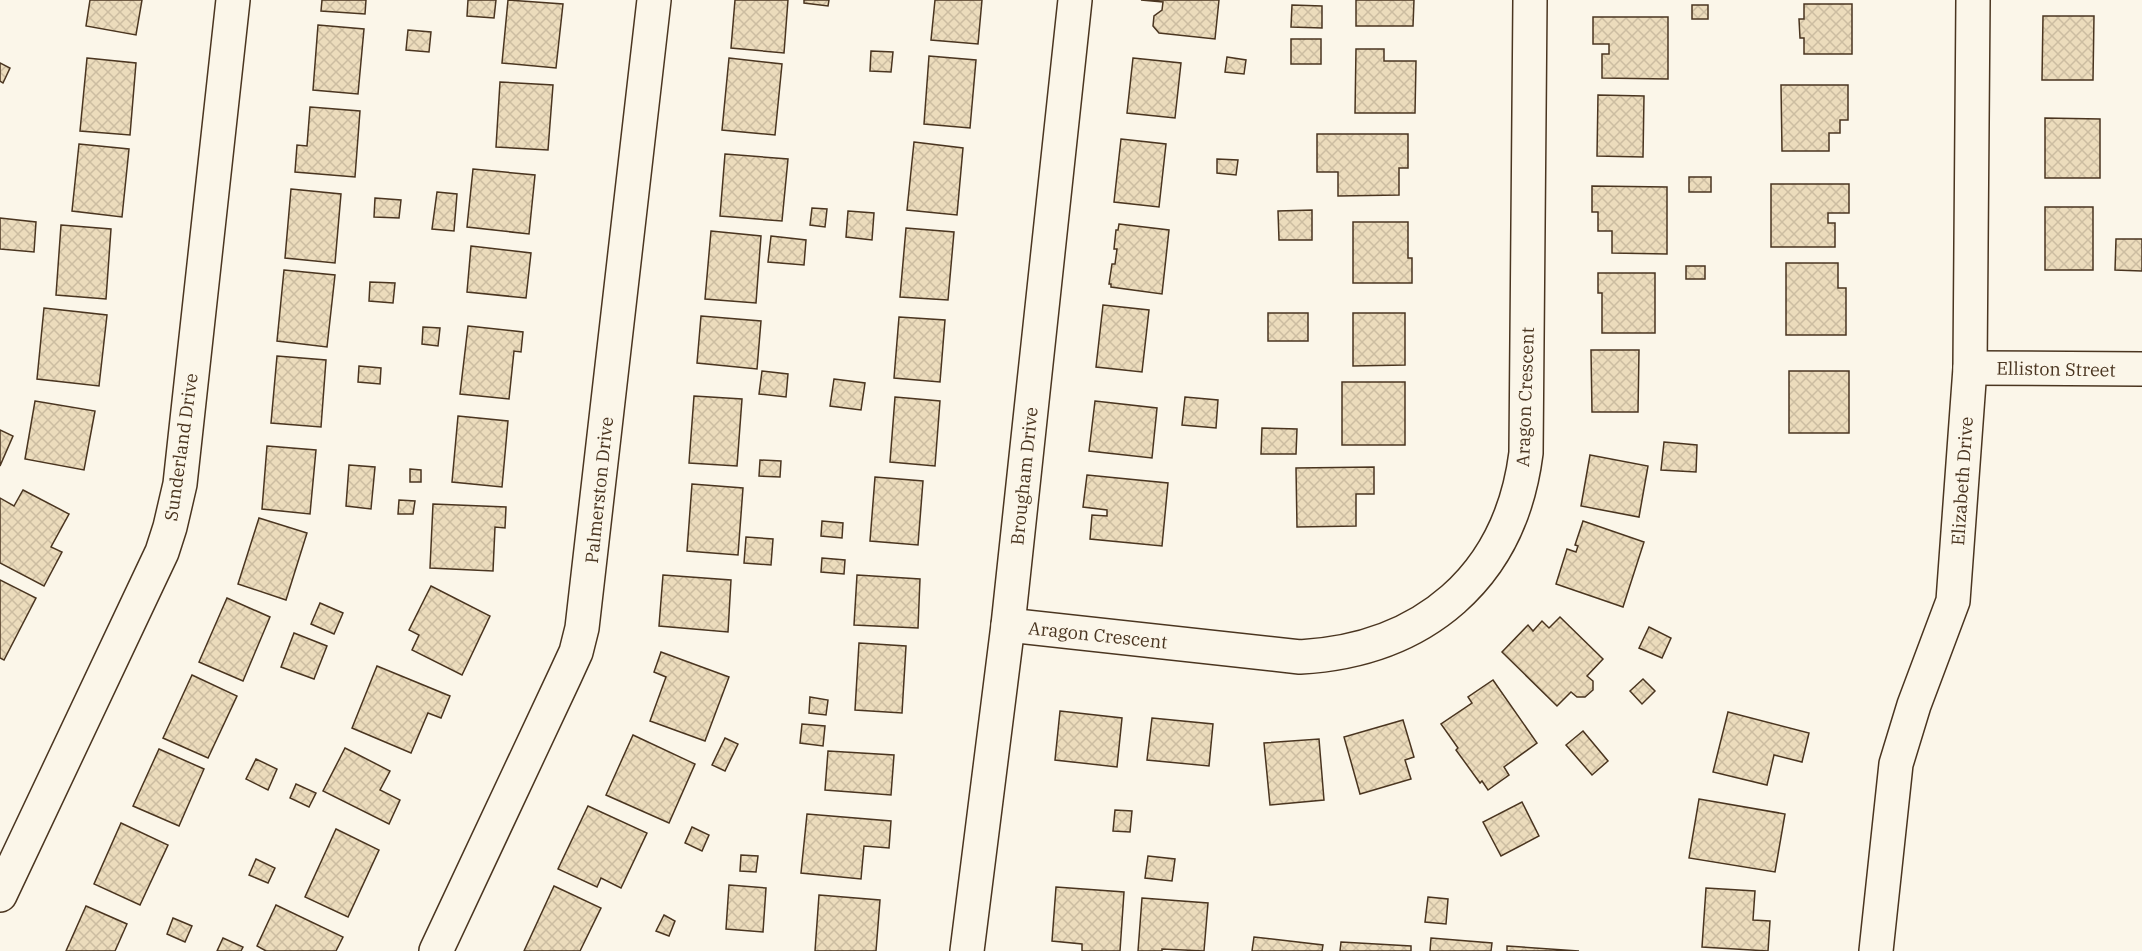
<svg xmlns="http://www.w3.org/2000/svg" width="2142" height="951" viewBox="0 0 2142 951" font-family="'IBM Plex Serif',serif">
  <style>
    .building { fill: url(#building-cross-hatch); stroke: #4a3520; stroke-width: 1.5 }
    .lines { fill: none; stroke-linecap: round; stroke-linejoin: round }
    .minor-casing { stroke: #4a3520; stroke-width: 36 }
    .minor { stroke: #fbf6e9; stroke-width: 33 }
    .labels { text-anchor: middle; dominant-baseline: central; stroke-width: 4.5; stroke-linejoin: round; paint-order: stroke }
    .street-label { font-size: 18px; fill: #4a3520; stroke: #fbf6e9 }
  </style>
  <defs>
    <pattern id="building-cross-hatch" width="8" height="8" patternUnits="userSpaceOnUse" patternTransform="scale(1.5)"><rect width="8" height="8" fill="#ecdcbc"/><path d="M0 0l8 8M0 8l8-8" fill="none" stroke="#ccbda1"/></pattern>
  </defs>
  <rect width="100%" height="100%" fill="#fbf6e9"/>
  <!-- building -->
  <g class="building">
    <path d="M90,0h52l-6,35 -50,-9z"/>
    <path d="M322,0h44l-1,14 -44,-3z"/>
    <path d="M468,0h28l-2,18 -27,-2z"/>
    <path d="M508,0l55,4 -7,64 -54,-5z"/>
    <path d="M735,0h53l-4,53 -53,-5z"/>
    <path d="M804,0h25l-1,6 -24,-3z"/>
    <path d="M935,0h47l-4,44 -47,-4z"/>
    <path d="M1141,0h78l-4,39 -56,-6 -6,-7 1,-10 8,-6 1,-8z"/>
    <path d="M1356,0h58l-1,26h-57z"/>
    <path d="M1804,4h48v50h-48v-16h-4l-1,-19h5z"/>
    <path d="M1292,5l30,1v22l-31,-1z"/>
    <rect x="1692" y="5" width="16" height="14"/>
    <path d="M2043,16h51l-1,64h-51z"/>
    <path d="M1593,17h75v62l-66,-1v-24h7v-10h-16z"/>
    <path d="M318,25l46,4 -6,65 -45,-4z"/>
    <path d="M408,30l23,2 -2,20 -23,-2z"/>
    <rect x="1291" y="39" width="30" height="25"/>
    <path d="M1356,49h28v12h32l-1,52h-60z"/>
    <path d="M871,51l22,1 -2,20 -21,-1z"/>
    <path d="M929,56l47,4 -6,68 -46,-4z"/>
    <path d="M1227,57l19,3 -2,14 -19,-2z"/>
    <path d="M87,58l49,5 -6,72 -50,-4z"/>
    <path d="M729,58l53,6 -7,71 -53,-5z"/>
    <path d="M1133,58l48,5 -6,55 -48,-5z"/>
    <path d="M0,63l10,5 -7,15 -3,-2z"/>
    <path d="M500,82l53,3 -5,65 -52,-3z"/>
    <path d="M1781,85h67v35h-8v13h-11v18h-47z"/>
    <path d="M1598,95l46,1 -1,61 -46,-1z"/>
    <path d="M310,107l50,4 -5,66 -60,-5 2,-27 10,1z"/>
    <path d="M2045,118l55,1v59h-55z"/>
    <path d="M1317,134h91v34h-9v27l-61,1v-24h-21z"/>
    <path d="M1121,139l45,5 -7,63 -45,-5z"/>
    <path d="M914,142l49,6 -6,67 -50,-5z"/>
    <path d="M79,144l50,5 -7,68 -50,-6z"/>
    <path d="M725,154l63,5 -6,62 -62,-5z"/>
    <path d="M1217,159l21,1 -2,15 -19,-2z"/>
    <path d="M473,169l62,6 -6,59 -62,-7z"/>
    <rect x="1689" y="177" width="22" height="15"/>
    <path d="M1771,184h78v29h-21v10h7v24h-64z"/>
    <path d="M1592,186l75,1v67l-55,-1v-22h-14v-19h-6z"/>
    <path d="M291,189l50,5 -6,69 -50,-5z"/>
    <path d="M437,192l20,2 -3,37 -22,-2z"/>
    <path d="M375,198l26,2 -2,18 -25,-1z"/>
    <rect x="2045" y="207" width="48" height="63"/>
    <path d="M812,208l15,1 -2,18 -15,-2z"/>
    <path d="M1312,210v30h-33l-1,-29z"/>
    <path d="M848,211l26,2 -2,27 -26,-3z"/>
    <path d="M0,218l36,4 -2,30 -34,-3z"/>
    <path d="M1353,222h55v36h4v25h-59z"/>
    <path d="M1119,224l50,6 -7,64 -51,-7v-3h-2l3,-20h3l2,-15h-3l2,-19h2z"/>
    <path d="M61,225l50,4 -5,70 -50,-4z"/>
    <path d="M906,228l48,4 -6,68 -48,-3z"/>
    <path d="M711,231l50,5 -5,67 -51,-4z"/>
    <path d="M771,236l35,4 -2,25 -36,-3z"/>
    <path d="M2116,239h26v32l-27,-1z"/>
    <path d="M471,246l60,7 -5,45 -59,-6z"/>
    <path d="M1786,263h52v25h8v47h-60z"/>
    <rect x="1686" y="266" width="19" height="13"/>
    <path d="M284,270l51,5 -8,72 -50,-6z"/>
    <path d="M1598,273h57v60h-53v-40h-4z"/>
    <path d="M370,282l25,1 -2,20 -24,-2z"/>
    <path d="M1103,305l46,5 -7,62 -46,-5z"/>
    <path d="M44,308l63,7 -8,71 -62,-7z"/>
    <rect x="1268" y="313" width="40" height="28"/>
    <path d="M1353,313h52v52l-52,1z"/>
    <path d="M701,316l60,5 -4,48 -60,-6z"/>
    <path d="M899,317l46,3 -5,62 -46,-4z"/>
    <path d="M468,326l55,6 -2,20 -7,-1 -5,48 -49,-5z"/>
    <path d="M423,327l17,1 -2,18 -16,-2z"/>
    <path d="M1591,350h48l-1,62h-46z"/>
    <path d="M277,356l49,4 -5,67 -50,-4z"/>
    <path d="M359,366l22,2 -1,16 -22,-2z"/>
    <path d="M762,371l26,3 -2,23 -27,-3z"/>
    <rect x="1789" y="371" width="60" height="62"/>
    <path d="M834,379l31,4 -4,27 -31,-4z"/>
    <rect x="1342" y="382" width="63" height="63"/>
    <path d="M694,396l48,3 -5,67 -48,-3z"/>
    <path d="M895,397l45,4 -5,65 -45,-4z"/>
    <path d="M1185,397l33,3 -2,28 -34,-3z"/>
    <path d="M35,401l60,10 -11,59 -59,-11z"/>
    <path d="M1095,401l62,7 -5,50 -63,-7z"/>
    <path d="M458,416l50,5 -6,66 -50,-5z"/>
    <path d="M1262,428l35,1 -1,25h-35z"/>
    <path d="M0,430l13,6 -13,30z"/>
    <path d="M1664,442l33,3 -1,27 -35,-2z"/>
    <path d="M267,446l49,4 -6,64 -48,-5z"/>
    <path d="M1590,455l58,11 -9,51 -58,-11z"/>
    <path d="M760,460l21,1 -1,16 -21,-1z"/>
    <path d="M349,465l26,2 -4,42 -25,-3z"/>
    <path d="M1374,467v27h-18v32l-59,1 -1,-59z"/>
    <path d="M410,469l11,1v12h-11z"/>
    <path d="M1087,475l81,8 -6,63 -72,-7 2,-24 15,1v-6l-24,-3z"/>
    <path d="M875,477l48,4 -5,64 -48,-4z"/>
    <path d="M692,484l51,4 -5,67 -51,-4z"/>
    <path d="M23,490l46,24 -18,33 11,5 -18,34 -44,-23v-65l14,8z"/>
    <path d="M399,500l16,1 -2,13h-15z"/>
    <path d="M433,504l73,3 -1,21 -10,-1 -2,44 -63,-3z"/>
    <path d="M259,518l48,15 -21,67 -48,-16z"/>
    <path d="M822,521l21,2 -1,15 -21,-2z"/>
    <path d="M1583,521l61,21 -21,65 -67,-23 11,-35 9,3 2,-6 -3,-1z"/>
    <path d="M746,537l27,2 -2,26 -27,-2z"/>
    <path d="M822,558l23,2 -1,14 -23,-2z"/>
    <path d="M663,575l68,5 -3,52 -69,-6z"/>
    <path d="M857,575l63,4 -2,49 -64,-3z"/>
    <path d="M0,580l36,18 -32,62 -4,-2z"/>
    <path d="M431,586l59,30 -28,59 -50,-25 7,-15 -10,-5z"/>
    <path d="M227,598l43,19 -27,64 -44,-19z"/>
    <path d="M320,603l23,10 -9,21 -23,-10z"/>
    <path d="M1560,617l43,42 -16,17 6,5v9l-8,7h-8l-6,-5 -14,14 -55,-54 26,-27 5,6 9,-10 7,7z"/>
    <path d="M1649,627l22,11 -9,20 -23,-10z"/>
    <path d="M294,633l33,13 -13,33 -33,-12z"/>
    <path d="M859,643l47,3 -4,67 -47,-3z"/>
    <path d="M661,652l68,25 -24,64 -55,-20 16,-44 -12,-5z"/>
    <path d="M377,666l73,30 -9,22 -13,-5 -17,40 -59,-25z"/>
    <path d="M192,675l45,21 -29,62 -45,-20z"/>
    <path d="M1643,679l12,12 -13,13 -12,-13z"/>
    <path d="M1493,680l44,63 -33,24 5,8 -21,15 -6,-9 -2,2 -24,-33 2,-2 -17,-24 31,-21 -4,-6z"/>
    <path d="M810,697l18,3 -2,15 -17,-2z"/>
    <path d="M1060,711l62,7 -5,49 -62,-7z"/>
    <path d="M1728,712l81,21 -7,29 -28,-7 -7,30 -54,-13z"/>
    <path d="M1152,718l61,6 -4,42 -62,-6z"/>
    <path d="M1403,720l11,37 -9,3 6,19 -51,15 -16,-57z"/>
    <path d="M802,724l23,2 -2,20 -23,-3z"/>
    <path d="M1583,731l25,30 -16,14 -26,-30z"/>
    <path d="M633,735l62,29 -26,59 -63,-28z"/>
    <path d="M725,738l13,6 -13,27 -13,-6z"/>
    <path d="M1319,739l5,61 -54,5 -6,-62z"/>
    <path d="M345,748l45,23 -10,19 20,10 -11,24 -66,-33z"/>
    <path d="M159,749l45,20 -25,57 -46,-20z"/>
    <path d="M828,751l66,4 -3,40 -66,-5z"/>
    <path d="M256,759l21,10 -9,21 -22,-11z"/>
    <path d="M296,784l20,9 -7,14 -19,-9z"/>
    <path d="M1699,799l86,15 -10,58 -86,-14z"/>
    <path d="M1522,802l17,34 -38,20 -18,-34z"/>
    <path d="M588,806l59,27 -26,55 -20,-10 -4,9 -39,-18z"/>
    <path d="M1115,810l17,1 -2,21 -17,-1z"/>
    <path d="M807,814l84,7 -2,27 -25,-2 -3,33 -60,-6z"/>
    <path d="M121,823l47,22 -28,60 -46,-21z"/>
    <path d="M692,827l17,8 -7,16 -17,-8z"/>
    <path d="M336,829l43,21 -31,67 -43,-20z"/>
    <path d="M741,855l17,1 -2,16 -16,-1z"/>
    <path d="M1148,856l27,3 -3,22 -27,-3z"/>
    <path d="M256,859l19,9 -7,15 -19,-8z"/>
    <path d="M729,885l37,3 -3,44 -37,-3z"/>
    <path d="M554,886l47,22 -21,43h-56z"/>
    <path d="M1056,887l68,5 -4,59h-38v-7l-30,-3z"/>
    <path d="M1706,888l49,3 -2,29 17,1 -2,30 -66,-4z"/>
    <path d="M819,895l61,5 -4,51h-61z"/>
    <path d="M1428,897l20,2 -2,25 -21,-2z"/>
    <path d="M1142,898l66,5 -4,48 -42,-2v2h-24z"/>
    <path d="M276,905l67,32 -7,14h-70l-9,-5z"/>
    <path d="M86,906l41,18 -12,27h-49z"/>
    <path d="M664,915l11,6 -6,15 -13,-5z"/>
    <path d="M173,918l19,8 -7,16 -18,-8z"/>
    <path d="M1254,937l69,8 -1,6h-70z"/>
    <path d="M223,938l20,9 -2,4h-24z"/>
    <path d="M1431,938l61,5 -1,8h-61z"/>
    <path d="M1341,942l70,4v5h-71z"/>
    <path d="M1507,946l72,5h-72z"/>
  </g>
  <g class="lines">
    <!-- minor casing -->
    <g class="minor-casing">
      <g id="minor">
        <path d="M1970,368l172,1"/>
        <path d="M1008,625l292,32c123,-7 210,-79 226,-204l4,-453"/>
        <path d="M0,895l162,-343 8,-25 10,-43 53,-484"/>
        <path d="M436,951l129,-275 11,-24 6,-24 72,-628"/>
        <path d="M967,951l41,-326 67,-625"/>
        <path d="M1876,951l20,-187 18,-59 39,-104 17,-233 3,-368"/>
      </g>
    </g>
    <!-- minor -->
    <use href="#minor" class="minor"/>
  </g>
  <g class="labels">
    <!-- street labels -->
    <g class="street-label">
      <text transform="translate(2056 369) rotate(1)">Elliston Street</text>
      <text transform="translate(1525 397) rotate(-88)">Aragon Crescent</text>
      <text transform="translate(181 447) rotate(-82)">Sunderland Drive</text>
      <text transform="translate(1024 476) rotate(-84)">Brougham Drive</text>
      <text transform="translate(1962 481) rotate(-86)">Elizabeth Drive</text>
      <text transform="translate(599 490) rotate(-84)">Palmerston Drive</text>
      <text transform="translate(1098 635) rotate(6)">Aragon Crescent</text>
    </g>
  </g>
</svg>
